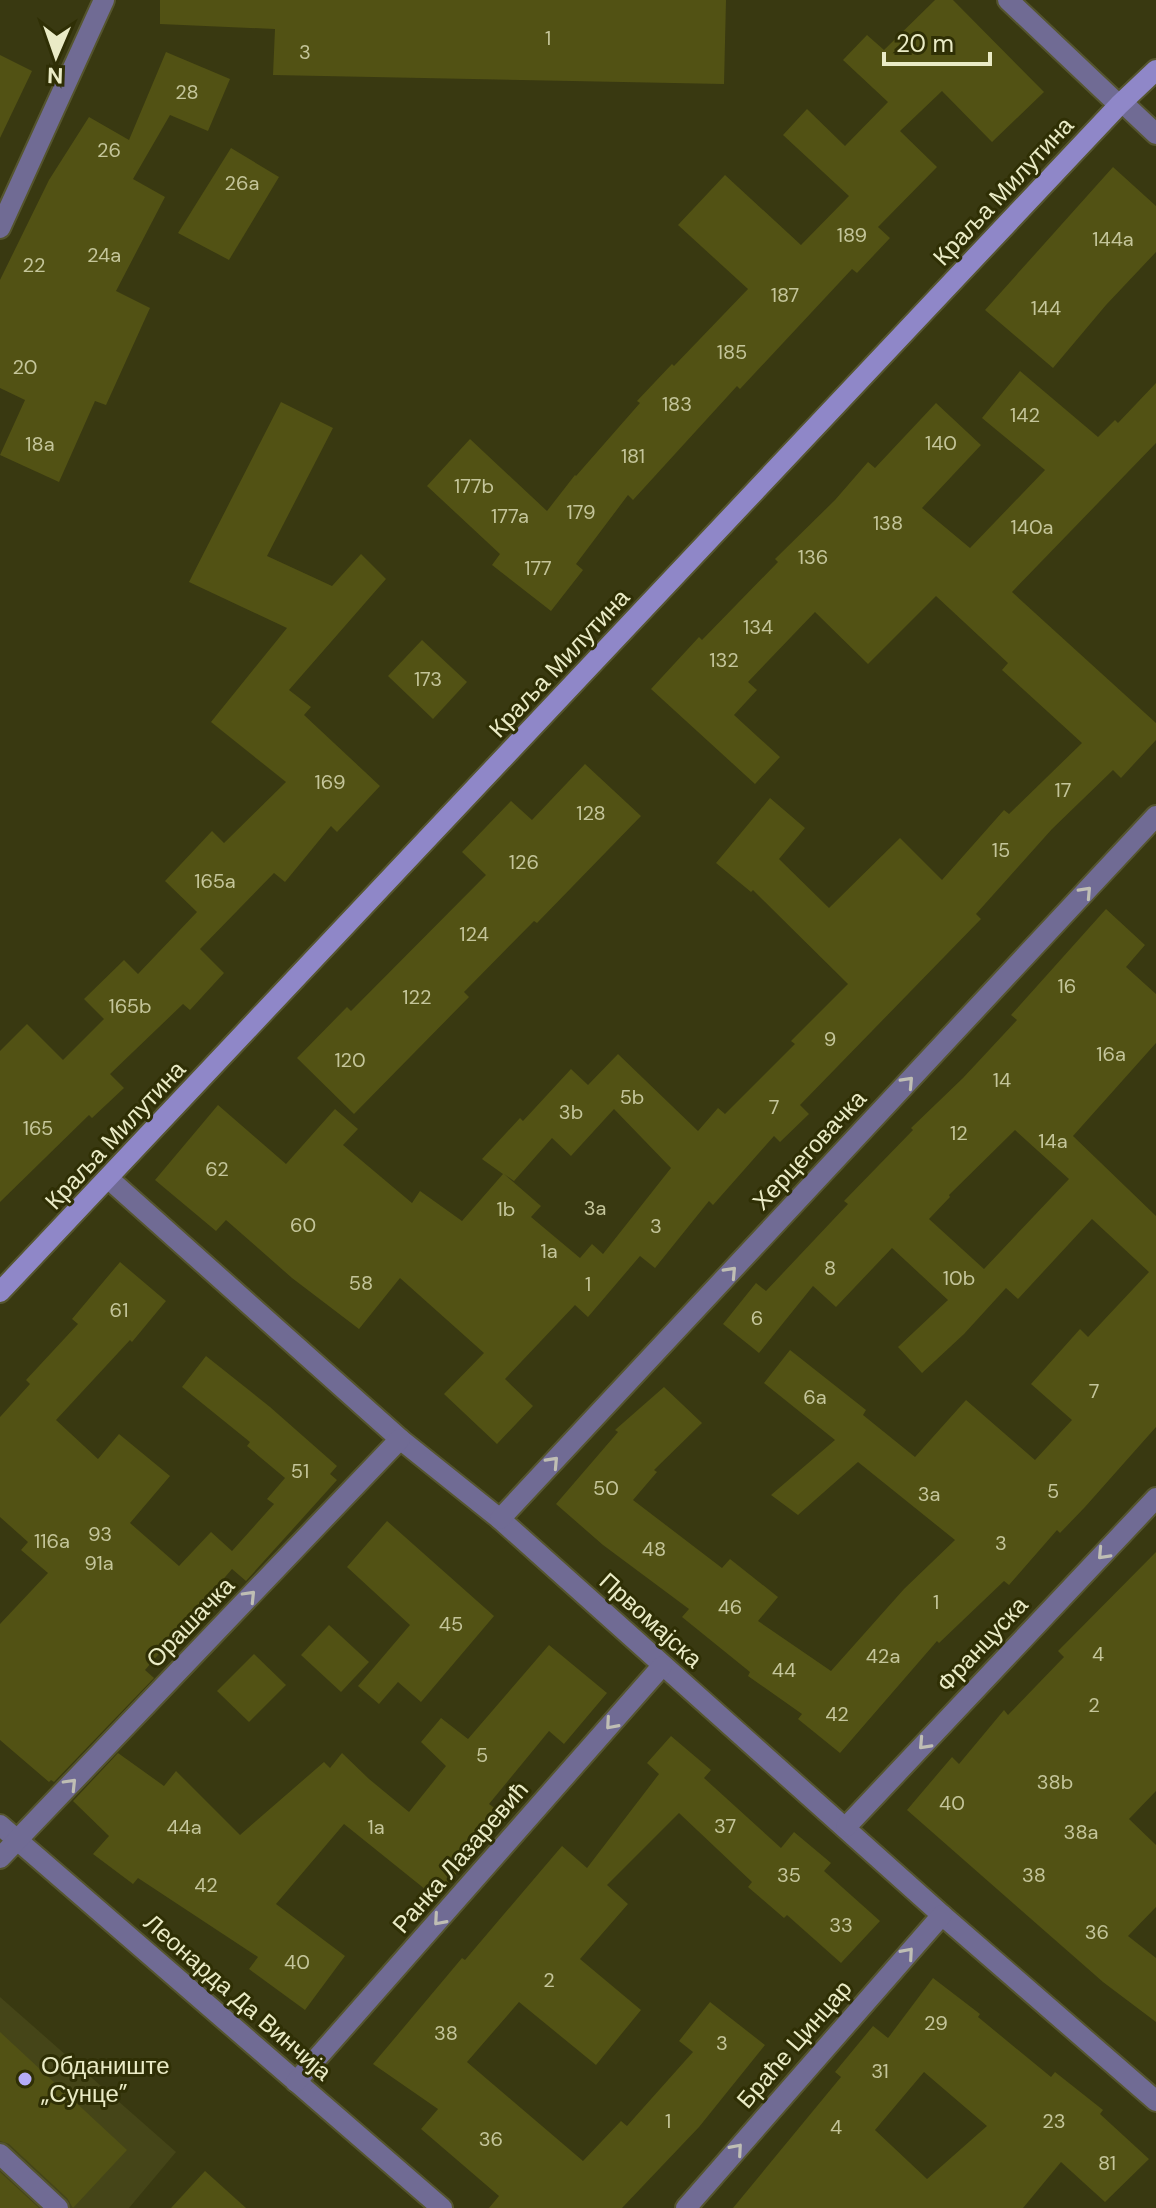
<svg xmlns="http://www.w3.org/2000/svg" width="1156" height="2208" viewBox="0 0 1156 2208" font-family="'DM Sans',sans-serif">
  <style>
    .built { fill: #454518 }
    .building { fill: #525214; fill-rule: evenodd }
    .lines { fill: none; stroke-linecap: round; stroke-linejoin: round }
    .service-casing { stroke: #55552e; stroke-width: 24 }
    .minor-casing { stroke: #55552e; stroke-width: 24 }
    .tertiary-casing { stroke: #55552e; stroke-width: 24 }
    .secondary-casing { stroke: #55552e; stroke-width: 24 }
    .service { stroke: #706b94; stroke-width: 20 }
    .minor { stroke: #706b94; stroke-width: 20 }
    .tertiary { stroke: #706b94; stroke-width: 20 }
    .secondary { stroke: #8f87c8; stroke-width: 20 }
    .oneway { stroke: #bfbeb4 }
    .poi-dot { fill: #b5acf8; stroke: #2f2f05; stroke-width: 3 }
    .labels { text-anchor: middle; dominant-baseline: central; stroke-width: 6; stroke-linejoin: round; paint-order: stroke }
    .number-label { font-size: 20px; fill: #c4c59a }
    .street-label { font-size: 24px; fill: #eaebc6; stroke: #2f2f05 }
    .poi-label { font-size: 24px; fill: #eaebc6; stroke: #2f2f05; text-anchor: start }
  </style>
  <rect width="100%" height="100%" fill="#393911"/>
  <!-- built -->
  <path class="built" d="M0,1997l176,155 -47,56h-129z"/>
  <!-- building -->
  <g class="building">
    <path d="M160,0h566l-2,84 -451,-9 2,-46 -115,-5z"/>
    <path d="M935,0h18l91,92 -52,50 -50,-51 -42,40 37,36 -59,60 12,11 -33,35 -5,-4 -112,120 -3,-3 -104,114 -5,-5 -52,69 7,6 -32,41 -59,-46 8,-11 -73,-68 43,-47 77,72 28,-36 1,1 64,-73 -3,-2 35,-37 2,2 74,-77 -70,-64 47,-50 76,70 48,-49 -66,-61 24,-26 38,37 43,-44 -45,-42 24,-25 17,15z"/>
    <path d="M166,52l64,27 -22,52 -38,-16 -37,64 32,18 -49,94 34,17 -44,97 -11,-4 -36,81 -59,-27 25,-55 -25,-12v-108l49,-100 40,-63 40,23z"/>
    <path d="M0,55l32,16 -32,67z"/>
    <path d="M231,148l48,29 -50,83 -51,-27z"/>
    <path d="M1113,167l43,39v46l-50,53 -53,63 -68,-58z"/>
    <path d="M1020,371l78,66 17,-17 3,3 38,-40v60l-144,149 144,131v17l-35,38 -8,-8 -61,59 -76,85 5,5 -181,186 9,9 -29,28 -6,-6 -61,69 -4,-4 -54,67 -15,-12 -52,61 -13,-12 -70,74 28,27 -36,38 -53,-50 40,-41 -84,-75 -41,51 -67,-51 -66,-58 -10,11 -61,-51 63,-75 68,59 49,-55 23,20 -15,16 69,58 8,-12 42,30 41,-47 -21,-15 38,-41 3,3 48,-52 17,16 30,-31 80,77 20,-23 7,6 70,-70 -4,-3 57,-57 -95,-94 -2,2 -35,-29 54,-65 35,30 -26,31 50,49 71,-70 42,42 62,-70 5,4 73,-71 -80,-73 6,-7 -72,-67 -68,68 -53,-52 -67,70 9,8 -23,25 46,42 -25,27 -104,-95 48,-52 3,3 76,-78 -3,-3 60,-59 33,-38 7,6 61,-65 45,42 -59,63 48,40 75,-78 -63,-52zM614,1109l57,59 -68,86 -11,-10 -12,14 -49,-41 10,-11 -37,-32 10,7 38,-43 19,18z"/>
    <path d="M281,402l52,26 -66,128 65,30 29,-32 25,25 -97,111 22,17 -7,8 76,71 -43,46 -6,-6 -46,56 -11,-9 -74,76 24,24 -34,37 -7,-6 -73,70 14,14 -32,30 -3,-3 -89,87v-151l27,-27 36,36 41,-41 -20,-20 40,-39 14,14 59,-62 -32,-31 47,-50 12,12 62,-61 -75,-60 76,-94 -98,-46z"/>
    <path d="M422,640l45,42 -34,37 -45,-43z"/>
    <path d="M585,764l56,52 -104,107 -3,-2 -70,71 5,5 -115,117 -57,-56 50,-51 4,4 135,-136 -24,-23 49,-51 21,19z"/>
    <path d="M1106,909l39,36 -19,22 30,27v49l-83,93 83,80v211l-71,80 -25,26 -3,-3 -48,55 -5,-4 -65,62 -2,-2 -97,112 -42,-34 4,-5 -54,-38 2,-4 -68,-55 7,-8 -86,-64 -47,-41 62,-72 -3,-2 49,-43 38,36 -48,47 3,2 -24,28 89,68 8,-9 48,38 -20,24 73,50 73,-82 51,-49 -97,-78 -60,53 -27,-20 64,-55 -71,-57 26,-33 76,60 -3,5 52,42 51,-57 69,60 37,-40 -41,-36 49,-55 8,8 61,-65 -57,-53 -74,80 -12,-11 -42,46 -42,39 -24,-26 50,-47 -56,-52 -56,59 -23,-21 -54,67 -36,-29 33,-41 10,8 82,-87 -4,-3 69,-71 -2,-2 52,-50 54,-58 -6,-5zM1015,1130l54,49 -85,90 -55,-50 21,-22 -1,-2z"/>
    <path d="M120,1262l46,39 -34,41 -2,-2 -74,80 42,39 21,-25 51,42 -40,47 49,43 32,-34 21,19 42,-47 -7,-5 18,-21 -38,-32 3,-4 -68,-55 24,-31 64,51 67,59 -7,8 7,6 -91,101 -14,-12 -87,101 9,8 -100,104 -3,-2 -2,2 -49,-42v-116l48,-51 -27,-23 7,-8 -28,-25v-100l30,-33 -4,-4 52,-56 -6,-5z"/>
    <path d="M387,1521l107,95 -73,86 -23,-20 -19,22 -21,-18 52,-61 -63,-58z"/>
    <path d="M1156,1552v239l-27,28 27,26v62l-28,29 28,22v64l-53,-40 -196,-172 45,-53 7,7 45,-54 4,5 56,-58 -6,-6z"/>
    <path d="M329,1625l40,37 -28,30 -40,-37z"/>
    <path d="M549,1645l58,48 -43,51 -15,-13 -60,73 15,11 -68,83 -92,-74 -68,80 69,52 -40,54 -56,-41 9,-12 -120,-79 -5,6 -40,-30 16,-18 -36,-35 45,-48 46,33 12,-15 64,64 84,-73 6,6 12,-15 27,26 40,33 37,-46 -25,-24 20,-24 27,21z"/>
    <path d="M254,1654l32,31 -37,37 -32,-31z"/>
    <path d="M671,1736l40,34 -7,8 77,70 13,-16 37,31 -7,8 56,50 -39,42 -54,-48 -3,3 -36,-31 4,-5 -73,-69 -72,72 21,19 -48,55 61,51 -45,55 -77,-63 -52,60 116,99 38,-40 6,5 66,-74 -14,-11 31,-39 55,43 -66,82 -77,81h-133l10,-12 -78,-67 17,-20 -65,-45 89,-106 3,2 97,-114 25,22 72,-94 -12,-11z"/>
    <path d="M933,1978l47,36 -2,3 73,60 4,-5 48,38 -3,4 49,45 -44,43 -44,-40 -38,46h-290l108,-131 -6,-5 38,-46 15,12zM924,2072l63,54 -60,53 -52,-49z"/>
    <path d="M0,2032l127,118 -54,58 -6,-10 -58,-54 -9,-3z"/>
    <path d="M205,2171l41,37h-75z"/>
    <path d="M0,2172l39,36h-39z"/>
  </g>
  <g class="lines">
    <!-- service casing -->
    <g class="service-casing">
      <path id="service" d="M0,2154l58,54"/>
    </g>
    <!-- minor casing -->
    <g class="minor-casing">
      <g id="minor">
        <path d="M1008,0l111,105"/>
        <path d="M0,228l104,-228"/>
        <path d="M109,1179l291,260 100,80 442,396 214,186"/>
        <path d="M500,1519l656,-703"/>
        <path d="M0,1825l442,383"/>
        <path d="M846,1827l310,-329"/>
        <path d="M0,1858l400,-419"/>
        <path d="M296,2082l366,-416"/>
        <path d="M686,2208l256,-293"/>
      </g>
    </g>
    <!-- tertiary casing -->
    <g class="tertiary-casing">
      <path id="tertiary" d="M1122,102l34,32"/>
    </g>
    <!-- secondary casing -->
    <g class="secondary-casing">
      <path id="secondary" d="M0,1292l1119,-1187 37,-35"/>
    </g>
    <!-- service -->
    <use href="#service" class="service"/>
    <!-- minor -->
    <use href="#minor" class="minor"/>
    <!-- tertiary -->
    <use href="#tertiary" class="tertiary"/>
    <!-- secondary -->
    <use href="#secondary" class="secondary"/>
  </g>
  <!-- one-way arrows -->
  <defs><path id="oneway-chevron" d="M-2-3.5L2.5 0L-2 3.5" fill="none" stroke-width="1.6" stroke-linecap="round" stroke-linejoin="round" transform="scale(2)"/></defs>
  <g class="oneway">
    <use href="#oneway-chevron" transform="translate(1086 892) rotate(-47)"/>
    <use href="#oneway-chevron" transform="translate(908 1082) rotate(-47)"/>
    <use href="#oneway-chevron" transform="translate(731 1272) rotate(-47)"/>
    <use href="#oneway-chevron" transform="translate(553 1462) rotate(-47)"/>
    <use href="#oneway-chevron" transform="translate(1103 1554) rotate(133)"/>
    <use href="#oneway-chevron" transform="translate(250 1596) rotate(-46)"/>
    <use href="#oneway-chevron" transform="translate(611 1724) rotate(131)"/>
    <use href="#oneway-chevron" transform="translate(924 1744) rotate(133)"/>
    <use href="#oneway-chevron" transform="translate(71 1784) rotate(-46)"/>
    <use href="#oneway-chevron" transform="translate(439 1920) rotate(131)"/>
    <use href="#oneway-chevron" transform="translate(908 1953) rotate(-49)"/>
    <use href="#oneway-chevron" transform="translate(737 2149) rotate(-49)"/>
  </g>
  <!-- markers -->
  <circle class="poi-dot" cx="25" cy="2079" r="8"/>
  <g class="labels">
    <!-- number labels -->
    <g class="number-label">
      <text x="548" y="38">1</text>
      <text x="305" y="52">3</text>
      <text x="187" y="92">28</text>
      <text x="109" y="150">26</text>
      <text x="242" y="183">26a</text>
      <text x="852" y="235">189</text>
      <text x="1113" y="239">144a</text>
      <text x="104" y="255">24a</text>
      <text x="34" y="265">22</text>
      <text x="785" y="295">187</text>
      <text x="1046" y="308">144</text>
      <text x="732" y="352">185</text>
      <text x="25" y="367">20</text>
      <text x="677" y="404">183</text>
      <text x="1025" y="415">142</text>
      <text x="941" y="443">140</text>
      <text x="40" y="444">18a</text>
      <text x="633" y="456">181</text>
      <text x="474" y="486">177b</text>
      <text x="581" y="512">179</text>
      <text x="510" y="516">177a</text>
      <text x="888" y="523">138</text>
      <text x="1032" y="527">140a</text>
      <text x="813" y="557">136</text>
      <text x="538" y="568">177</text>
      <text x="758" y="627">134</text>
      <text x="724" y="660">132</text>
      <text x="428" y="679">173</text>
      <text x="330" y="782">169</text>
      <text x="1063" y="790">17</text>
      <text x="591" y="813">128</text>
      <text x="1001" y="850">15</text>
      <text x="524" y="862">126</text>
      <text x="215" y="881">165a</text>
      <text x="474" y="934">124</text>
      <text x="1067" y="986">16</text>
      <text x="417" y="997">122</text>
      <text x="130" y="1006">165b</text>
      <text x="830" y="1039">9</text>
      <text x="1111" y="1054">16a</text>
      <text x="350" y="1060">120</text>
      <text x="1002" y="1080">14</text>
      <text x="632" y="1097">5b</text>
      <text x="774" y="1107">7</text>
      <text x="571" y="1112">3b</text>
      <text x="38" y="1128">165</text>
      <text x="959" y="1133">12</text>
      <text x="1053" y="1141">14a</text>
      <text x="217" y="1169">62</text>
      <text x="595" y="1208">3a</text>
      <text x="506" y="1209">1b</text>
      <text x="303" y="1225">60</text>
      <text x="656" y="1226">3</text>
      <text x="549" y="1251">1a</text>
      <text x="830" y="1268">8</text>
      <text x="959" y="1278">10b</text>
      <text x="361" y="1283">58</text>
      <text x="588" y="1284">1</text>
      <text x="119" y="1310">61</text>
      <text x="757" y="1318">6</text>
      <text x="1094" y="1391">7</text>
      <text x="815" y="1397">6a</text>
      <text x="300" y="1471">51</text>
      <text x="606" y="1488">50</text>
      <text x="1053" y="1491">5</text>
      <text x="929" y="1494">3a</text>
      <text x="100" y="1534">93</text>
      <text x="52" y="1541">116a</text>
      <text x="1001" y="1543">3</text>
      <text x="654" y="1549">48</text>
      <text x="99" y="1563">91a</text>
      <text x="936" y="1602">1</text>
      <text x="730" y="1607">46</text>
      <text x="451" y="1624">45</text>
      <text x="1098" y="1654">4</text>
      <text x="883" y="1656">42a</text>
      <text x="784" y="1670">44</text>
      <text x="1094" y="1705">2</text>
      <text x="837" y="1714">42</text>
      <text x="482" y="1755">5</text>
      <text x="1055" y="1782">38b</text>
      <text x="952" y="1803">40</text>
      <text x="725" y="1826">37</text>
      <text x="184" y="1827">44a</text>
      <text x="376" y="1827">1a</text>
      <text x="1081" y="1832">38a</text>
      <text x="789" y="1875">35</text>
      <text x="1034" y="1875">38</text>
      <text x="206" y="1885">42</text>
      <text x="841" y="1925">33</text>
      <text x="1097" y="1932">36</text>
      <text x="297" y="1962">40</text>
      <text x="549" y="1980">2</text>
      <text x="936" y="2023">29</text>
      <text x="446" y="2033">38</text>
      <text x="722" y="2043">3</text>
      <text x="880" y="2071">31</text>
      <text x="668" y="2121">1</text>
      <text x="1054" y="2121">23</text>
      <text x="836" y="2127">4</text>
      <text x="491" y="2139">36</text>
      <text x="1107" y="2163">81</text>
    </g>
    <!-- street labels -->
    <g class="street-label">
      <text transform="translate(1003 191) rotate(-47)">Краља Милутина</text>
      <text transform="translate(559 663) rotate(-47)">Краља Милутина</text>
      <text transform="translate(115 1135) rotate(-47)">Краља Милутина</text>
      <text transform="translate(809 1150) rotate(-47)">Херцеговачка</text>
      <text transform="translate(651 1620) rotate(42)">Првомајска</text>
      <text transform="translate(190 1622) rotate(-46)">Орашачка</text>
      <text transform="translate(982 1644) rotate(-47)">Француска</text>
      <text transform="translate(460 1857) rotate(-49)">Ранка Лазаревић</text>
      <text transform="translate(238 1997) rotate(41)">Леонарда Да Винчија</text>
      <text transform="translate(794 2044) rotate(-49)">Браће Цинцар</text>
    </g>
    <!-- poi labels -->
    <g class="poi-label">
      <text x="41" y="2065">Обданиште<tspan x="41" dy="28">„Сунце”</tspan></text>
    </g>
  </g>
  <!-- north arrow -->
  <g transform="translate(56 56) rotate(182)" stroke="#2f2f05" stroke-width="6" paint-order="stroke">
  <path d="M0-6L14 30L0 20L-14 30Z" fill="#eaebc6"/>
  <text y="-12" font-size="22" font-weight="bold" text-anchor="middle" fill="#eaebc6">N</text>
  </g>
  <!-- scale -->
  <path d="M884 52v12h106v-12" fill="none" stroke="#eaebc6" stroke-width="4"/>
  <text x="896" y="52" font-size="24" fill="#eaebc6" stroke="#2f2f05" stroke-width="6" paint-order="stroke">20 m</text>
</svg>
